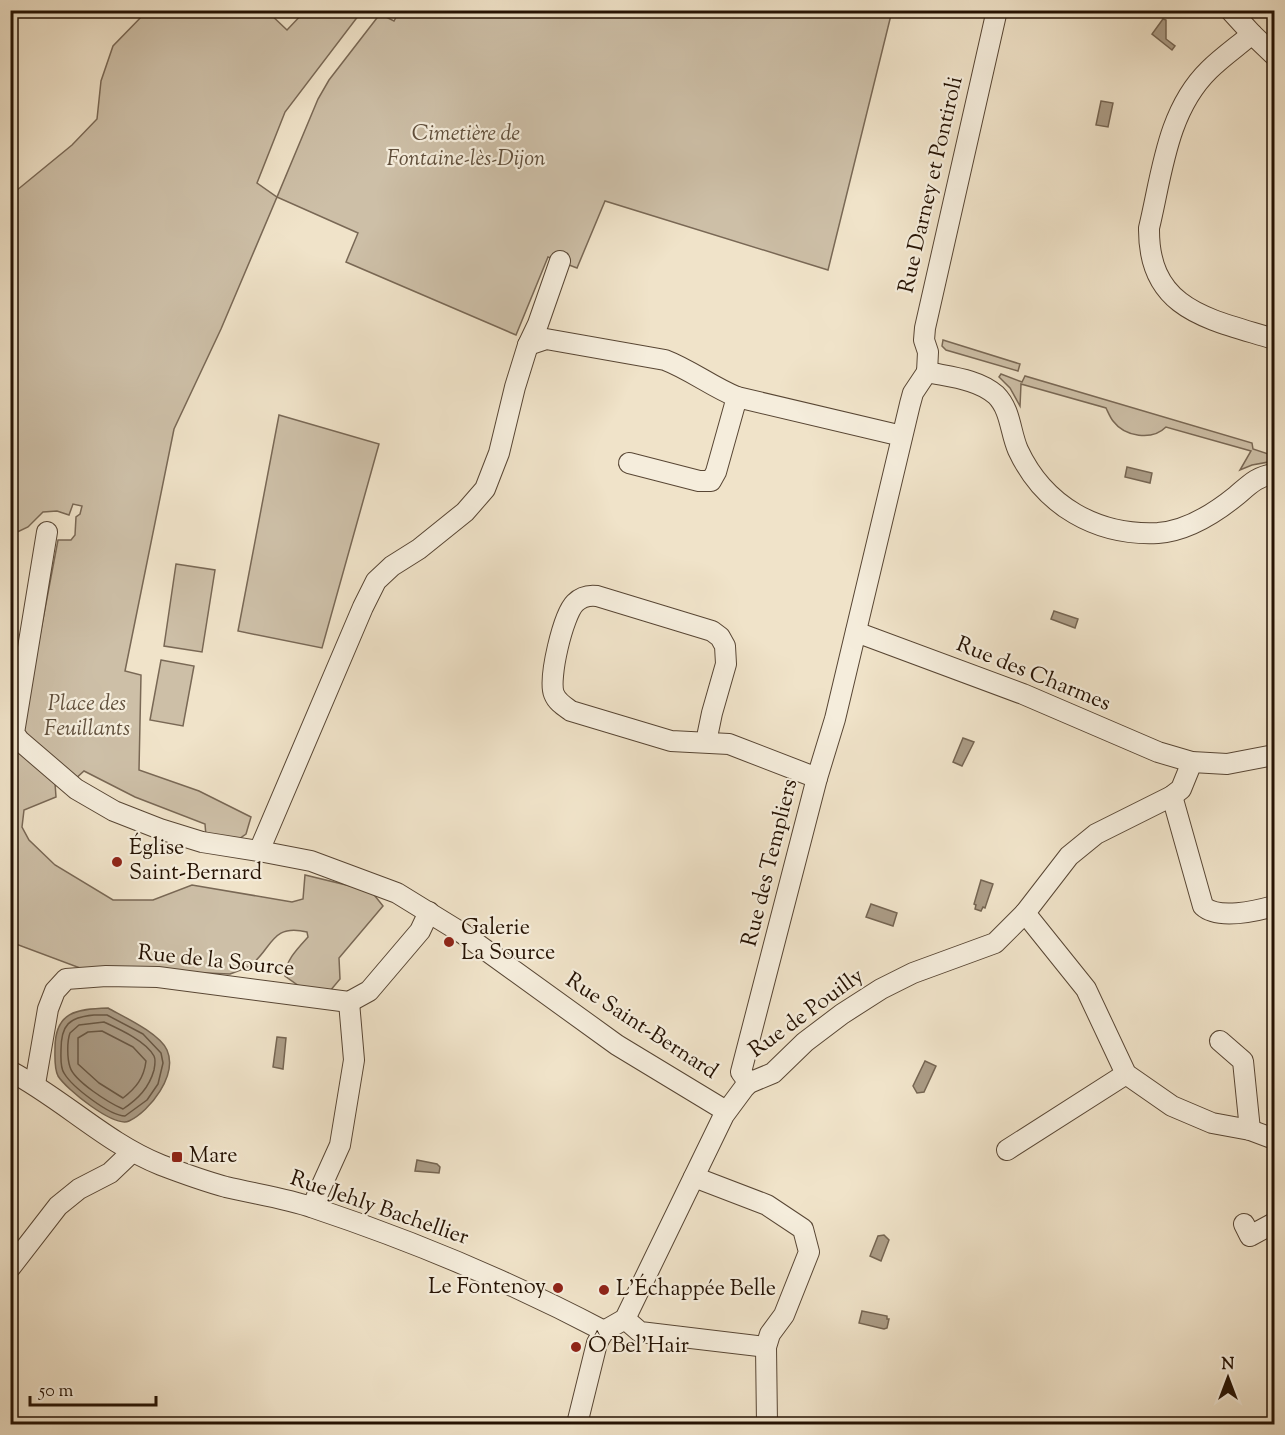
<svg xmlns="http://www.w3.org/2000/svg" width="1285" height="1435" viewBox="0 0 1285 1435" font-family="'Sorts Mill Goudy',serif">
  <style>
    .green { fill: #cdbfa7; stroke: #796855; stroke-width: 1.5 }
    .water { fill: #ab9c86; stroke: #756552; stroke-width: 1.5 }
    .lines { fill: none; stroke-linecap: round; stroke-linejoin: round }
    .shore { stroke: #685744; stroke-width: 1.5 }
    .street-casing { stroke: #584634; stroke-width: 22 }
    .street { stroke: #f5eddc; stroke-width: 20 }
    .poi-dot { fill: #8f2418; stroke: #f5eddc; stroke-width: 2 }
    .labels { text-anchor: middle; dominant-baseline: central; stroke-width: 4.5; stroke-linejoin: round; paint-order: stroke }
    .park-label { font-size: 22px; font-style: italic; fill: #604f3c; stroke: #f5eddc }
    .street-label { font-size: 22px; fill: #251203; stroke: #f5eddc }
    .poi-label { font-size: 22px; fill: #251203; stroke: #f5eddc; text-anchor: start }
  </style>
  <rect width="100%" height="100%" fill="#f0e3c9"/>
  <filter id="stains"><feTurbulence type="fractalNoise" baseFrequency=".00333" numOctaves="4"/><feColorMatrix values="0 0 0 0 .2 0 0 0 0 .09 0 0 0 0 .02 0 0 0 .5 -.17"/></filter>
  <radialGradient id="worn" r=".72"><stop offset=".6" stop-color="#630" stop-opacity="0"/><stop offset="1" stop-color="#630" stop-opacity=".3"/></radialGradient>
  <!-- green -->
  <g class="green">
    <path d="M400,10l492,1 -64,259 -223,-69 -28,67 -29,-11 -32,78 -170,-73 12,-29 -81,-36 -56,132 -47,100 -49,242 16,4 -2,95 60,21 52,26 -5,17 -10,7 -30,-5 -1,-12 -70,-27 -51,-26 -11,10 -52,-46 37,-195h13l4,-5 1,-18 4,-3 2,-8 -9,-2 -4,11 -12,-4 -14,1 -15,15 -17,8v-340l61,-50 25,-26 4,-38 12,-35 34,-35h120l20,19 18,-19h57l-77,101 -28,71 20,14 41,-98 11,-19 51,-66 14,7z"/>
    <path d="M943,340l77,24 -2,7 -72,-21 -4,-4z"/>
    <path d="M1001,374l21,8 3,-6 227,67 1,6 21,7v5l-22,4 -12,5 11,-19 -85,-24c-14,14 -41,10 -53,-6 -3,-4 -5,-9 -7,-13l-85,-24 -1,22 -10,-18 -11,-11z"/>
    <path d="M279,415l100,29 -57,204 -84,-17z"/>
    <path d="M176,564l39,6 -13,82 -38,-6z"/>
    <path d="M161,660l33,6 -11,60 -33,-6z"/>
    <path d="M11,751l13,3 31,29 1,14 -32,13 -2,17 7,13 26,25 58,35h40l39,-15 100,17 11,-3 2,-24 66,16 12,15 -44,52 1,21 -10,12 -31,-5 -14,-10c0,-15 13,-28 23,-39l-1,-5c-35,-9 -35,16 -55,32 -6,5 -15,7 -22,10l-150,-6 -64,-24 -5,1z"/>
  </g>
  <!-- water -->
  <g class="water">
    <path d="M1163,19l3,1v19l9,7 -3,4 -20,-16z"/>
    <path d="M1101,101l12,2 -5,24 -12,-2z"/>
    <path d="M1127,467l25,6 -2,10 -25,-6z"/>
    <path d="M1054,611l24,8 -3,9 -24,-9z"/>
    <path d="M963,738l11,4 -12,24 -9,-4z"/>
    <path d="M981,880l12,4 -8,24 -2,-1 -2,4 -6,-2 1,-4 -2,-1z"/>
    <path d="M871,904l26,9 -4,13 -27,-9z"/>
    <path d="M108,1008c16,9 51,25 59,42 11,25 -17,61 -38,71 -15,7 -63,-32 -71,-45 -4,-8 -3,-20 -3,-28 0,-36 21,-39 53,-40z"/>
    <path d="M277,1037l9,1 -3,31 -10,-2z"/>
    <path d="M925,1061l11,5 -12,26 -7,1 -4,-7z"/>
    <path d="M417,1160l20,4 3,3 -1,6 -24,-2z"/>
    <path d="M884,1235l5,5 -8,21 -11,-5 8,-20z"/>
    <path d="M862,1311l25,5v3h2l-2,9 -3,1 -25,-6z"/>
  </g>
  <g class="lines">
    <!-- shore -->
    <g class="shore">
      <path d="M94,1015h13l36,19 18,19 2,10 -5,21 -11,16 -22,16c-15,0 -53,-29 -61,-43 -4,-6 -3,-16 -3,-23 0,-25 8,-33 33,-35z"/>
      <path d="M104,1022c15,7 42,19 50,34 2,4 1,9 0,14 -5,18 -16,29 -31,39 -14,-6 -49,-28 -53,-42 -3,-9 -3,-26 0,-34l9,-8z"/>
      <path d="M102,1031l31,16 13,14c-2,17 -10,27 -23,37l-24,-15 -21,-19v-26l10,-6z"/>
    </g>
    <!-- street casing -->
    <g class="street-casing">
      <g id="street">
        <path d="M1230,10l22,24 22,21"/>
        <path d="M1252,34c-14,12 -30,23 -43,36 -42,41 -47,104 -60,158 -1,83 61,91 125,111"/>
        <path d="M528,345l18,-6 119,21c26,10 47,27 72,37l165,39"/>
        <path d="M927,372c23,5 51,7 69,23 15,15 14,37 22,55 26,56 79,86 140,83 28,-2 57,-20 78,-37 13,-11 21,-20 38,-22"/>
        <path d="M927,372l1,-20 -4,-12 1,-12 72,-318"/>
        <path d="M629,463l70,18h12l5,-9 21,-75"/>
        <path d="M47,532l-33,201 5,7 57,49 38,22 46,18 42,13 57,9 52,10 86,32 65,40 155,112 109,66"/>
        <path d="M856,632l167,62 135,58 34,10 35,2 47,-9"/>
        <path d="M706,742l6,-29 14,-49 -1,-18 -5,-9 -8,-6 -115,-35c-8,-1 -16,1 -22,7 -12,12 -27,76 -21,91 3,8 10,12 17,17l100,30 58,3 88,34"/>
        <path d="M1172,796l31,110c15,14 53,5 71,0"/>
        <path d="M259,851l104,-244 13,-26 16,-15 27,-17 46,-37 20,-23 14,-36 16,-66 13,-42 10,-21 22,-63"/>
        <path d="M1025,913l61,76 40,85 46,32 40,17 38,7 24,9"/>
        <path d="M1220,1041l23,20 7,69"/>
        <path d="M10,1071c53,28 96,72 151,94 21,8 43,16 65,22 29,7 60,11 88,21 102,34 195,73 290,123"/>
        <path d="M749,1083l-8,-11 76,-294 18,-59 75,-315 3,-11 14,-21"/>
        <path d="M35,1084l13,-75 7,-18 11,-12 40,-3 52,1 191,25 20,-11 51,-60 9,-19"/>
        <path d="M1007,1150l119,-76"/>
        <path d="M694,1177l73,28 36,24 6,23 -25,63 -14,19 -4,13 1,77"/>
        <path d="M312,1207l28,-62 14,-85 -5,-58"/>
        <path d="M1244,1224l6,12 24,-13"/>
        <path d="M10,1268l48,-62 21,-17 31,-16 22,-21"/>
        <path d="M625,1319l15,13 126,15"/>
        <path d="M604,1331l21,-12 99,-204 20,-27 5,-5 24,-10 32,-31 37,-28 39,-25 32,-16 82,-30 30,-30 44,-57 27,-22 76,-38 9,-7 11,-27"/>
        <path d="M577,1424l20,-81 7,-12"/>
      </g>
    </g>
    <!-- street -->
    <use href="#street" class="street"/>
  </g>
  <!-- markers -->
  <g class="poi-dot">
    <circle cx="117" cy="862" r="6"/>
    <circle cx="449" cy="942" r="6"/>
    <rect x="171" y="1151" width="12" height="12" rx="3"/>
    <circle cx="558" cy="1288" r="6"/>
    <circle cx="604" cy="1290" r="6"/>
    <circle cx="576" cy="1347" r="6"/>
  </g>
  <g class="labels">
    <!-- park labels -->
    <g class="park-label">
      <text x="466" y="135">Cimetière de<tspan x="466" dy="25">Fontaine-lès-Dijon</tspan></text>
      <text x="87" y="705">Place des<tspan x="87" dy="25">Feuillants</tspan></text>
    </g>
    <!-- street labels -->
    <g class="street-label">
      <text transform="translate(932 185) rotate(-77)">Rue Darney et Pontiroli</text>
      <text transform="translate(1033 675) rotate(22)">Rue des Charmes</text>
      <text transform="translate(771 863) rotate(-76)">Rue des Templiers</text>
      <text transform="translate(216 962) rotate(6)">Rue de la Source</text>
      <text transform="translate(807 1014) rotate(-36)">Rue de Pouilly</text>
      <text transform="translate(641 1027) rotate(33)">Rue Saint-Bernard</text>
      <text transform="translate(379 1209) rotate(19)">Rue Jehly Bachellier</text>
    </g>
    <!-- poi labels -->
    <g class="poi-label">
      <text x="129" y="849">Église<tspan x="129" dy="25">Saint-Bernard</tspan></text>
      <text x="461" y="929">Galerie<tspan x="461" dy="25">La Source</tspan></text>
      <text x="189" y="1157">Mare</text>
      <text x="546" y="1288" text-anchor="end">Le Fontenoy</text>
      <text x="616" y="1290">L'Échappée Belle</text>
      <text x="588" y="1347">Ô Bel'Hair</text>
    </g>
  </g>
  <!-- margin -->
  <rect width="1285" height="1435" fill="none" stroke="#f0e3c9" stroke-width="36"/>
  <rect x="12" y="12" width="1261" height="1411" fill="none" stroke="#251203" stroke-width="3"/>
  <rect x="18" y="18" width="1249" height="1399" fill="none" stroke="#251203" stroke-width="1.5"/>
  <!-- north arrow -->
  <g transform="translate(1228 1378)" stroke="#f5eddc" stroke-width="4.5" paint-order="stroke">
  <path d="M0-4.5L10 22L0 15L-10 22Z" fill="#251203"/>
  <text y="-9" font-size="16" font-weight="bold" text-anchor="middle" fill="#251203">N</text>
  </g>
  <!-- scale -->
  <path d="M30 1396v9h126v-9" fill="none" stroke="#251203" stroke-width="3"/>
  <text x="39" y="1396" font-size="18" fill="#251203" stroke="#f5eddc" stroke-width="4.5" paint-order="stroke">50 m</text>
  <rect width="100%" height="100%" filter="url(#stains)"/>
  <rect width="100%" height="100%" fill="url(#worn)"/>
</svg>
